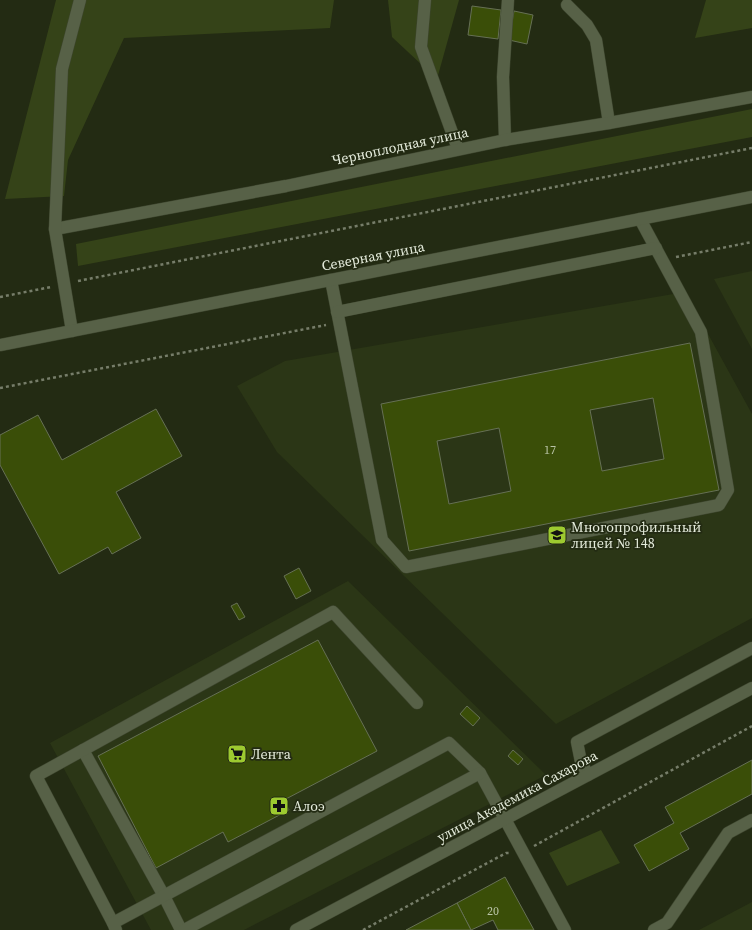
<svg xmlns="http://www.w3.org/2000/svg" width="752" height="930" viewBox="0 0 752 930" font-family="'Source Serif 4',serif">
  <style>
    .built { fill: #2b3616 }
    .green { fill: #354318 }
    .building { fill: #3a4e08; stroke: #667055; fill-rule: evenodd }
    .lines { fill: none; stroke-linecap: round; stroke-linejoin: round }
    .minor-casing { stroke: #3e462f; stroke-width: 13 }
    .path { stroke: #767d69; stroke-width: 2.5; stroke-dasharray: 3 3; stroke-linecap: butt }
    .minor { stroke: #576147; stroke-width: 12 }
    .labels { text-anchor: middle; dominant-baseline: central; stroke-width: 3.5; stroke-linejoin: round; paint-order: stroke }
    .number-label { font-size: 12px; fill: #bac4a7 }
    .street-label { font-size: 14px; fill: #e5ecdc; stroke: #232b13 }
    .poi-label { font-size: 14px; fill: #e5ecdc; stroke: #232b13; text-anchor: start }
  </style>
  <rect width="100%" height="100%" fill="#232b13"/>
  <!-- built -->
  <g class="built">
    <path d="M752,271v78l-38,-70z"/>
    <path d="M685,292l67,122v204l-196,106 -279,-272 -40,-66 48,-25z"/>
    <path d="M348,581l198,194 -302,155h-93l-101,-187z"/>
    <path d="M752,902v28h-53z"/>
  </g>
  <!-- green -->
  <g class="green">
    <path d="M56,0h278l-4,28 -206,10 -56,122 -4,36 -59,3z"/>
    <path d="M388,0h71l-22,79 -45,-42z"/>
    <path d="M706,0h46v28l-57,10z"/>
    <path d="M752,109v28l-674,129 -2,-22z"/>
    <path d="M601,830l19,33 -53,23 -18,-33z"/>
  </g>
  <!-- building -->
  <g class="building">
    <path d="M472,6l29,4 -3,29 -30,-4z"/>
    <path d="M514,11l19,4 -6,29 -18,-4z"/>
    <path d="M690,343l29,147 -310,61 -28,-147zM653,398l11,61 -62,12 -12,-61zM499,428l12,63 -62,13 -12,-63z"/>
    <path d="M156,409l26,47 -66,36 25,46 -29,16 -4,-7 -49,27 -59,-109v-30l38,-20 24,45z"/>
    <path d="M299,568l12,23 -15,8 -12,-23z"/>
    <path d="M237,603l8,14 -6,3 -8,-14z"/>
    <path d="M318,640l59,111 -93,49 5,10 -61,32 -5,-10 -67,36 -58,-112z"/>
    <path d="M467,706l13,12 -7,8 -13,-12z"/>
    <path d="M513,750l10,9 -5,6 -10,-9z"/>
    <path d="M752,760v34l-72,39 9,16 -40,22 -15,-26 40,-22 -9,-16z"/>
    <path d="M505,877l29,53h-36l-5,-10 -22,10 -14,-27z"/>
    <path d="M457,903l14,27h-65z"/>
  </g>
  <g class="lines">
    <!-- minor casing -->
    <g class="minor-casing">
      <g id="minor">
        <path d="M425,0l-4,47 37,102"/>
        <path d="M567,5l20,20 9,15 13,83"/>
        <path d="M505,140l-2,-63 5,-77"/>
        <path d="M55,229l231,-43 219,-46 104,-17 143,-26"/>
        <path d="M331,280l51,260 24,27 313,-62 9,-15 -27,-158 -61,-113"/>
        <path d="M337,312l319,-64"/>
        <path d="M72,331l-17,-102 7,-160 18,-69"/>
        <path d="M0,345l752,-148"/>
        <path d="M83,750l81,146 17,34"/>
        <path d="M588,775l-7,-13 -4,-20 175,-94"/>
        <path d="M113,923l-77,-147 297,-164 84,91"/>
        <path d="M116,930l-3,-7 336,-180 31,30 85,157"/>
        <path d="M184,930l296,-157"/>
        <path d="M296,930l456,-242"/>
        <path d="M654,930l13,-7 61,-90 24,-13"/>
      </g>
    </g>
    <!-- path -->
    <g class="path">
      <path d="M676,257l76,-15"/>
      <path d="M78,281l674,-133"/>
      <path d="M0,297l51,-10"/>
      <path d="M0,388l326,-63"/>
      <path d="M534,846l218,-120"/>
      <path d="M363,930l143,-77h3"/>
    </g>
    <!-- minor -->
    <use href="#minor" class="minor"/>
  </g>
  <!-- icons -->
  <defs>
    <g id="school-square" transform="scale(1)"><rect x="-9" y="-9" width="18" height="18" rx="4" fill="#9dca30" stroke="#232b13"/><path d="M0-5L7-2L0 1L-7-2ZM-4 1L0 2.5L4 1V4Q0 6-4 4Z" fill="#111"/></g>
    <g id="supermarket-square" transform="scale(1)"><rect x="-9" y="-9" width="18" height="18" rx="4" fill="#9dca30" stroke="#232b13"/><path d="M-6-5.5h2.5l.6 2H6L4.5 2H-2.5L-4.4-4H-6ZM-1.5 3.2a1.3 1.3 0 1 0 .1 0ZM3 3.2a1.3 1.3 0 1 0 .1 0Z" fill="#111"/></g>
    <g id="pharmacy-square" transform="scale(1)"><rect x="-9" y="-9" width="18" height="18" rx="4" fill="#9dca30" stroke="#232b13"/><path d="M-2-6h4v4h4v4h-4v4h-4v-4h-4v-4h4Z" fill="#111"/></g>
  </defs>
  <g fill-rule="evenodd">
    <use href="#school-square" x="557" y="535"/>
    <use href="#supermarket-square" x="237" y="754"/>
    <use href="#pharmacy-square" x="279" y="806"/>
  </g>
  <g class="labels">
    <!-- number labels -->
    <g class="number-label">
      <text x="550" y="450">17</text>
      <text x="493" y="911">20</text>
    </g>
    <!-- street labels -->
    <g class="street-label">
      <text transform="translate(400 146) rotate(-12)">Черноплодная улица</text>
      <text transform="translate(373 256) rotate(-11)">Северная улица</text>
      <text transform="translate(517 796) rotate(-28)">улица Академика Сахарова</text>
    </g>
    <!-- poi labels -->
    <g class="poi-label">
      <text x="571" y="527">Многопрофильный<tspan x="571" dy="16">лицей № 148</tspan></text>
      <text x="251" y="754">Лента</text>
      <text x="293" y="806">Алоэ</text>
    </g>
  </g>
</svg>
